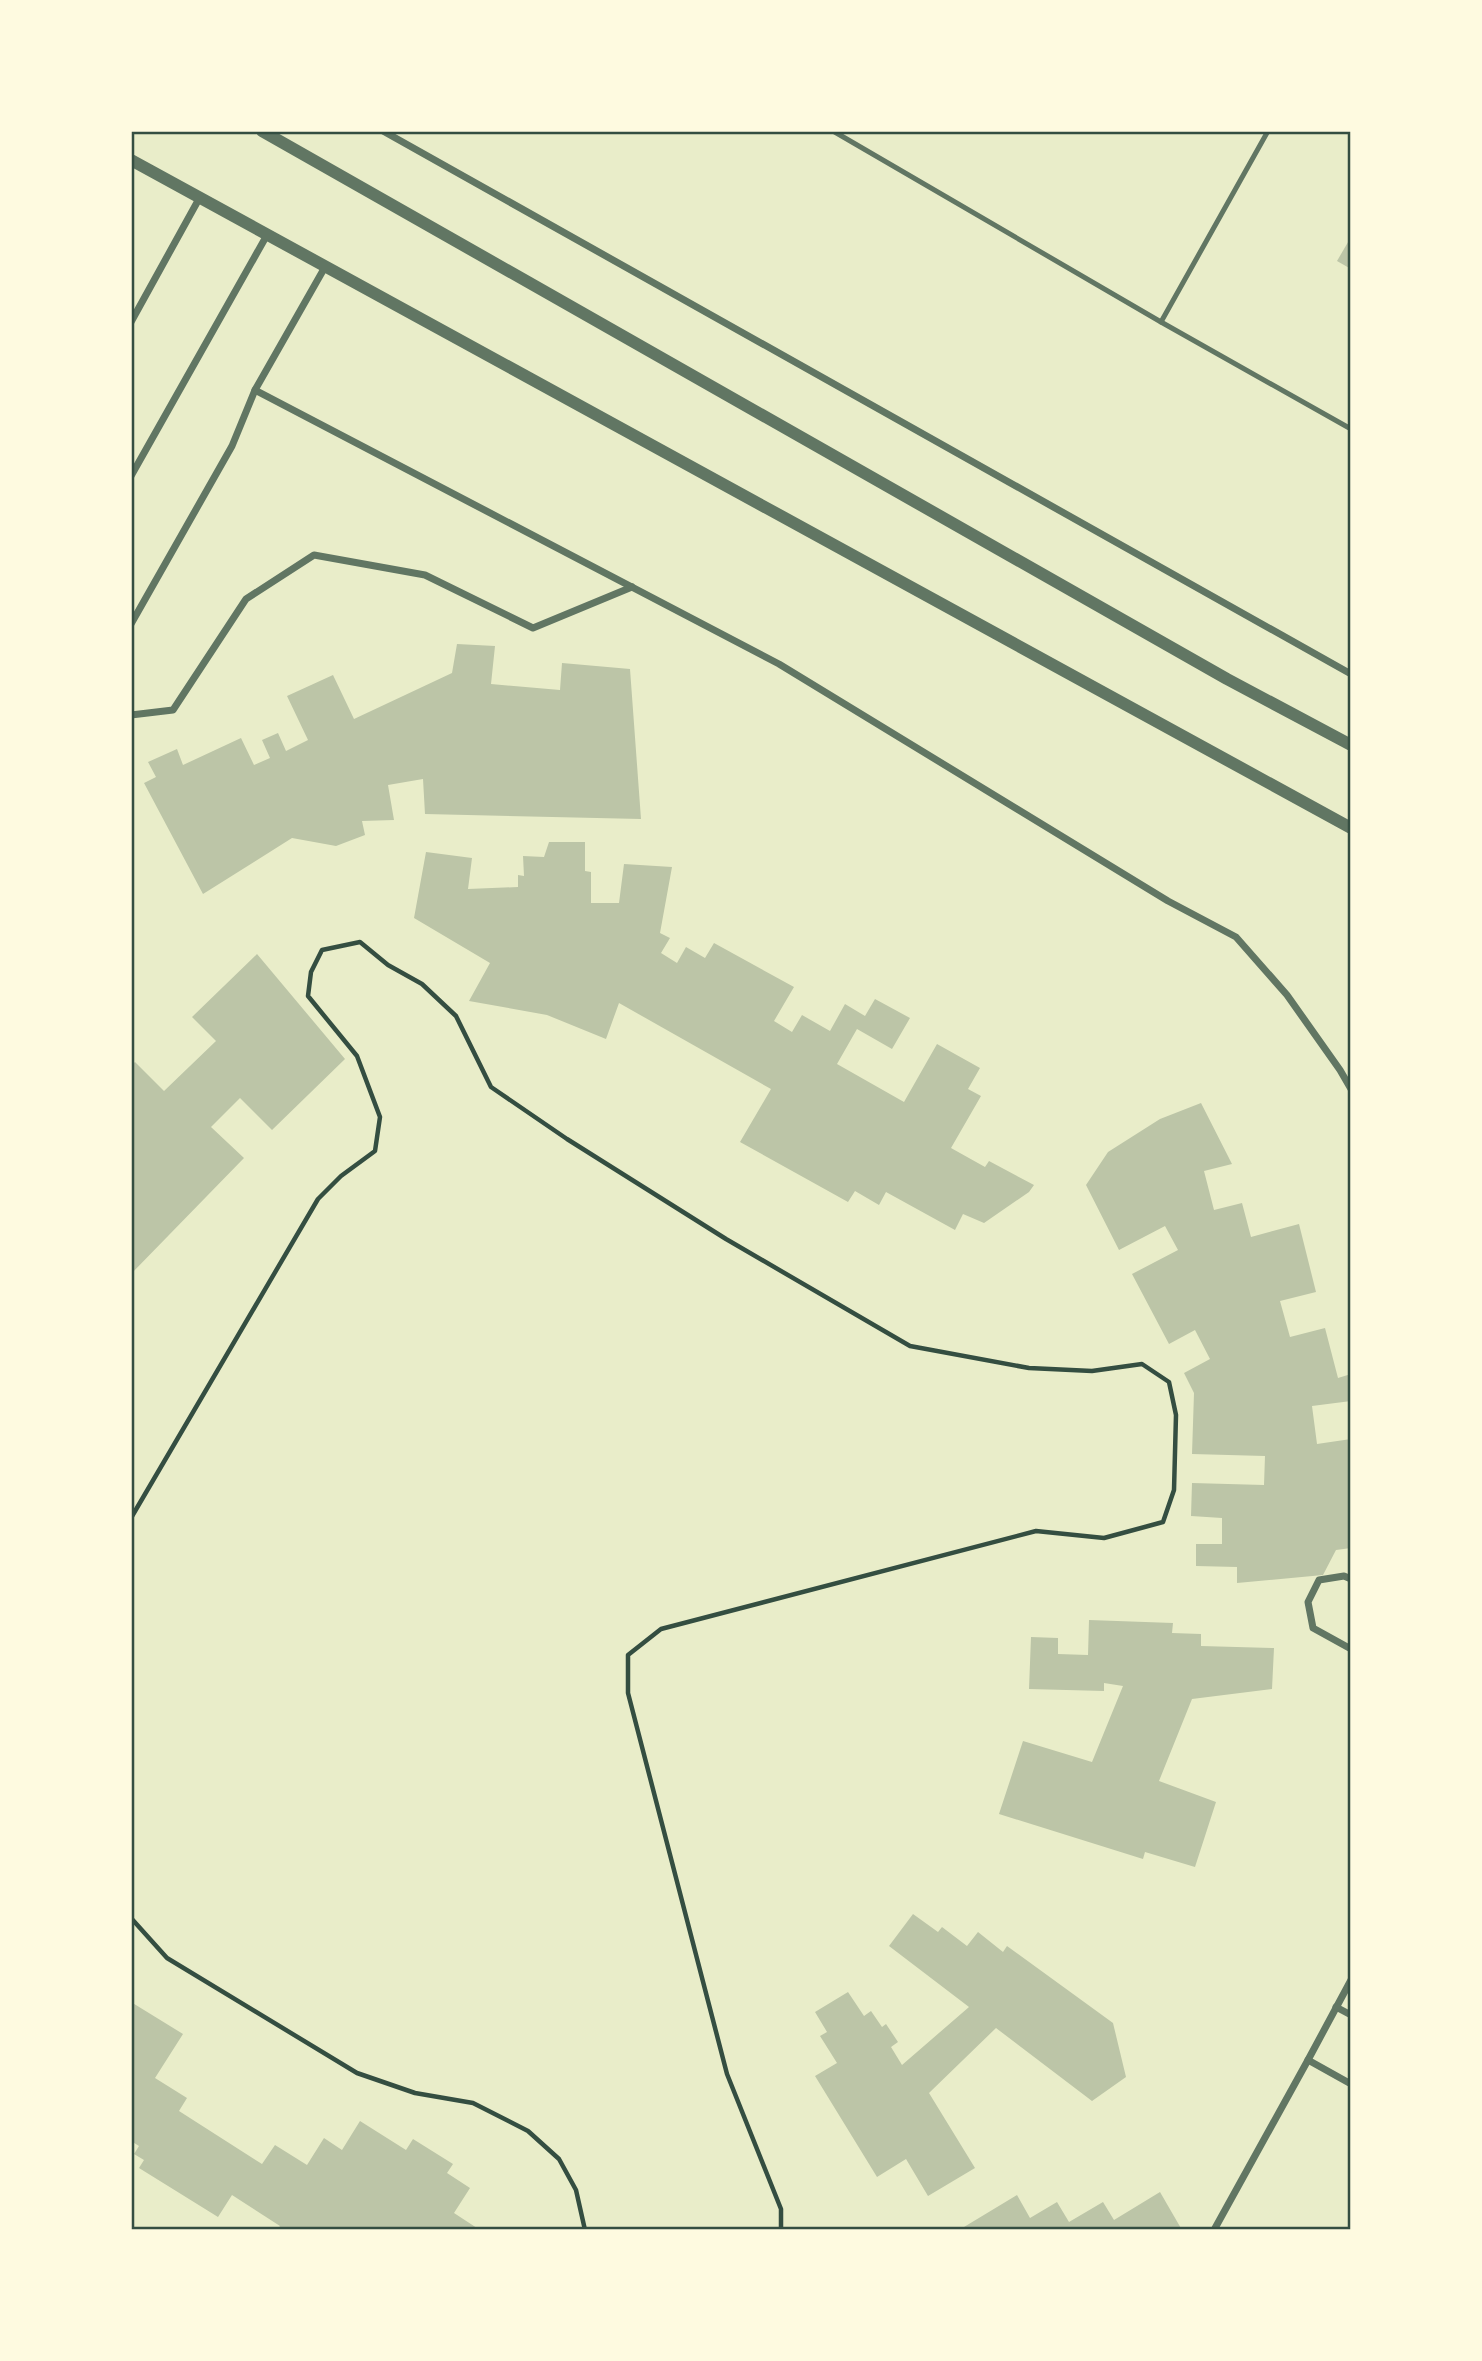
<svg xmlns="http://www.w3.org/2000/svg" width="1482" height="2361" viewBox="0 0 1482 2361" font-family="Lato,sans-serif">
  <style>
    .building { fill: #bcc5a7 }
    .lines { fill: none; stroke-linecap: round; stroke-linejoin: round }
    .path { stroke: #344e41; stroke-width: 4.5 }
    .service { stroke: #617663; stroke-width: 5 }
    .minor { stroke: #617663; stroke-width: 7 }
    .tertiary { stroke: #617663; stroke-width: 12 }
    .neatline { fill: none; stroke: #344e41; stroke-width: 2.5 }
  </style>
  <rect width="100%" height="100%" fill="#e9edc9"/>
  <!-- building -->
  <g class="building">
    <path d="M1351,237v32l-14,-8z"/>
    <path d="M457,644l38,2 -4,38 69,6 2,-27 68,6 11,150 -216,-5 -2,-35 -35,6 6,35 -32,1 3,14 -29,11 -44,-8 -89,56 -59,-111 12,-6 -8,-15 29,-13 6,16 58,-27 13,27 16,-7 -8,-18 16,-7 8,18 22,-11 -21,-44 46,-21 21,44 98,-46z"/>
    <path d="M549,842h36v29l6,1v31h28l5,-39 48,3 -12,66 10,5 -9,15 16,10 9,-16 19,11 9,-15 80,44 -20,34 18,11 10,-17 28,16 15,-27 20,12 10,-17 35,19 -18,31 -35,-20 -20,35 67,38 33,-58 43,24 -12,21 13,7 -30,52 34,19 4,-6 45,24 -5,7 -45,31 -21,-9 -8,16 -69,-38 -7,13 -24,-14 -7,11 -108,-60 31,-53 -152,-86 -13,36 -59,-24 -78,-14 21,-38 -76,-45 12,-66 46,6 -4,31 50,-2v-12l6,1 -1,-20 21,1z"/>
    <path d="M257,954l88,105 -73,71 -32,-32 -29,29 33,31 -113,116v-208l4,-4 29,29 52,-50 -24,-24z"/>
    <path d="M1201,1103l31,61 -28,7 10,39 28,-7 9,34 48,-13 17,68 -36,9 10,36 35,-9 13,50 13,-4v27l-39,5 5,38 34,-5v109l-15,2 -13,25 -86,8v-16l-41,-1v-22h26v-26l-31,-2 1,-33 72,2 1,-29 -73,-2 2,-61 -10,-20 26,-14 -15,-29 -26,14 -37,-70 46,-24 -13,-24 -46,24 -33,-65 22,-33 52,-33z"/>
    <path d="M1089,1620l84,3 -1,10 29,1v12l73,2 -2,41 -80,10 -33,82 57,21 -21,65 -50,-15 -2,7 -144,-45 24,-73 69,21 31,-76 -19,-3v8l-75,-2 2,-52 27,1v16l30,1z"/>
    <path d="M913,1914l25,18 4,-5 25,19 11,-14 25,20 4,-6 106,77 13,54 -34,24 -96,-73 -67,65 46,75 -47,28 -22,-37 -29,18 -62,-101 22,-13 -17,-27 7,-4 -12,-20 33,-20 16,24 7,-5 11,16 4,-3 12,18 -7,5 11,18 67,-58 -80,-61z"/>
    <path d="M131,2002l52,32 -28,44 32,20 -8,13 83,53 13,-19 32,20 17,-27 18,12 18,-29 46,29 7,-11 40,25 -6,9 23,15 -16,25 26,17h-203l3,-4 -48,-31 -14,22 -79,-49 5,-8 -10,-6 5,-8 -8,-5z"/>
    <path d="M1160,2192l22,38h-223l58,-35 13,23 27,-16 12,20 34,-20 11,18z"/>
  </g>
  <g class="lines">
    <!-- path -->
    <g class="path">
      <path d="M131,1518l187,-319 23,-23 34,-25 5,-34 -23,-61 -49,-60 3,-24 11,-22 38,-8 28,23 34,19 34,32 35,71 76,52 159,100 184,107 119,22 63,3 50,-7 27,18 7,33 -2,75 -11,32 -59,16 -68,-7 -375,98 -33,26v38l99,381 54,135v21"/>
      <path d="M131,1918l36,40 190,115 58,20 58,10 55,28 31,28 17,31 9,40"/>
    </g>
    <!-- service -->
    <g class="service">
      <path d="M833,131l328,191 190,107"/>
      <path d="M1161,322l107,-191"/>
    </g>
    <!-- minor -->
    <g class="minor">
      <path d="M383,131l968,543"/>
      <path d="M131,322l69,-125"/>
      <path d="M255,390l524,274 389,237 68,36 51,58 53,75 11,19"/>
      <path d="M131,476l136,-241"/>
      <path d="M131,624l101,-178 23,-56 70,-123"/>
      <path d="M131,715l42,-5 73,-111 68,-44 111,20 108,53 99,-41"/>
      <path d="M1351,1579l-7,-3 -25,4 -11,22 5,26 38,21"/>
      <path d="M1351,1980l-43,80 43,24"/>
      <path d="M1336,2007l15,8"/>
      <path d="M1214,2230l94,-170"/>
    </g>
    <!-- tertiary -->
    <g class="tertiary">
      <path d="M262,131l965,548 124,66"/>
      <path d="M131,160l1220,668"/>
    </g>
  </g>
  <!-- border -->
  <rect width="1482" height="2361" fill="none" stroke="#fefae0" stroke-width="266"/>
  <rect x="133" y="133" width="1216" height="2095" class="neatline"/>
</svg>
